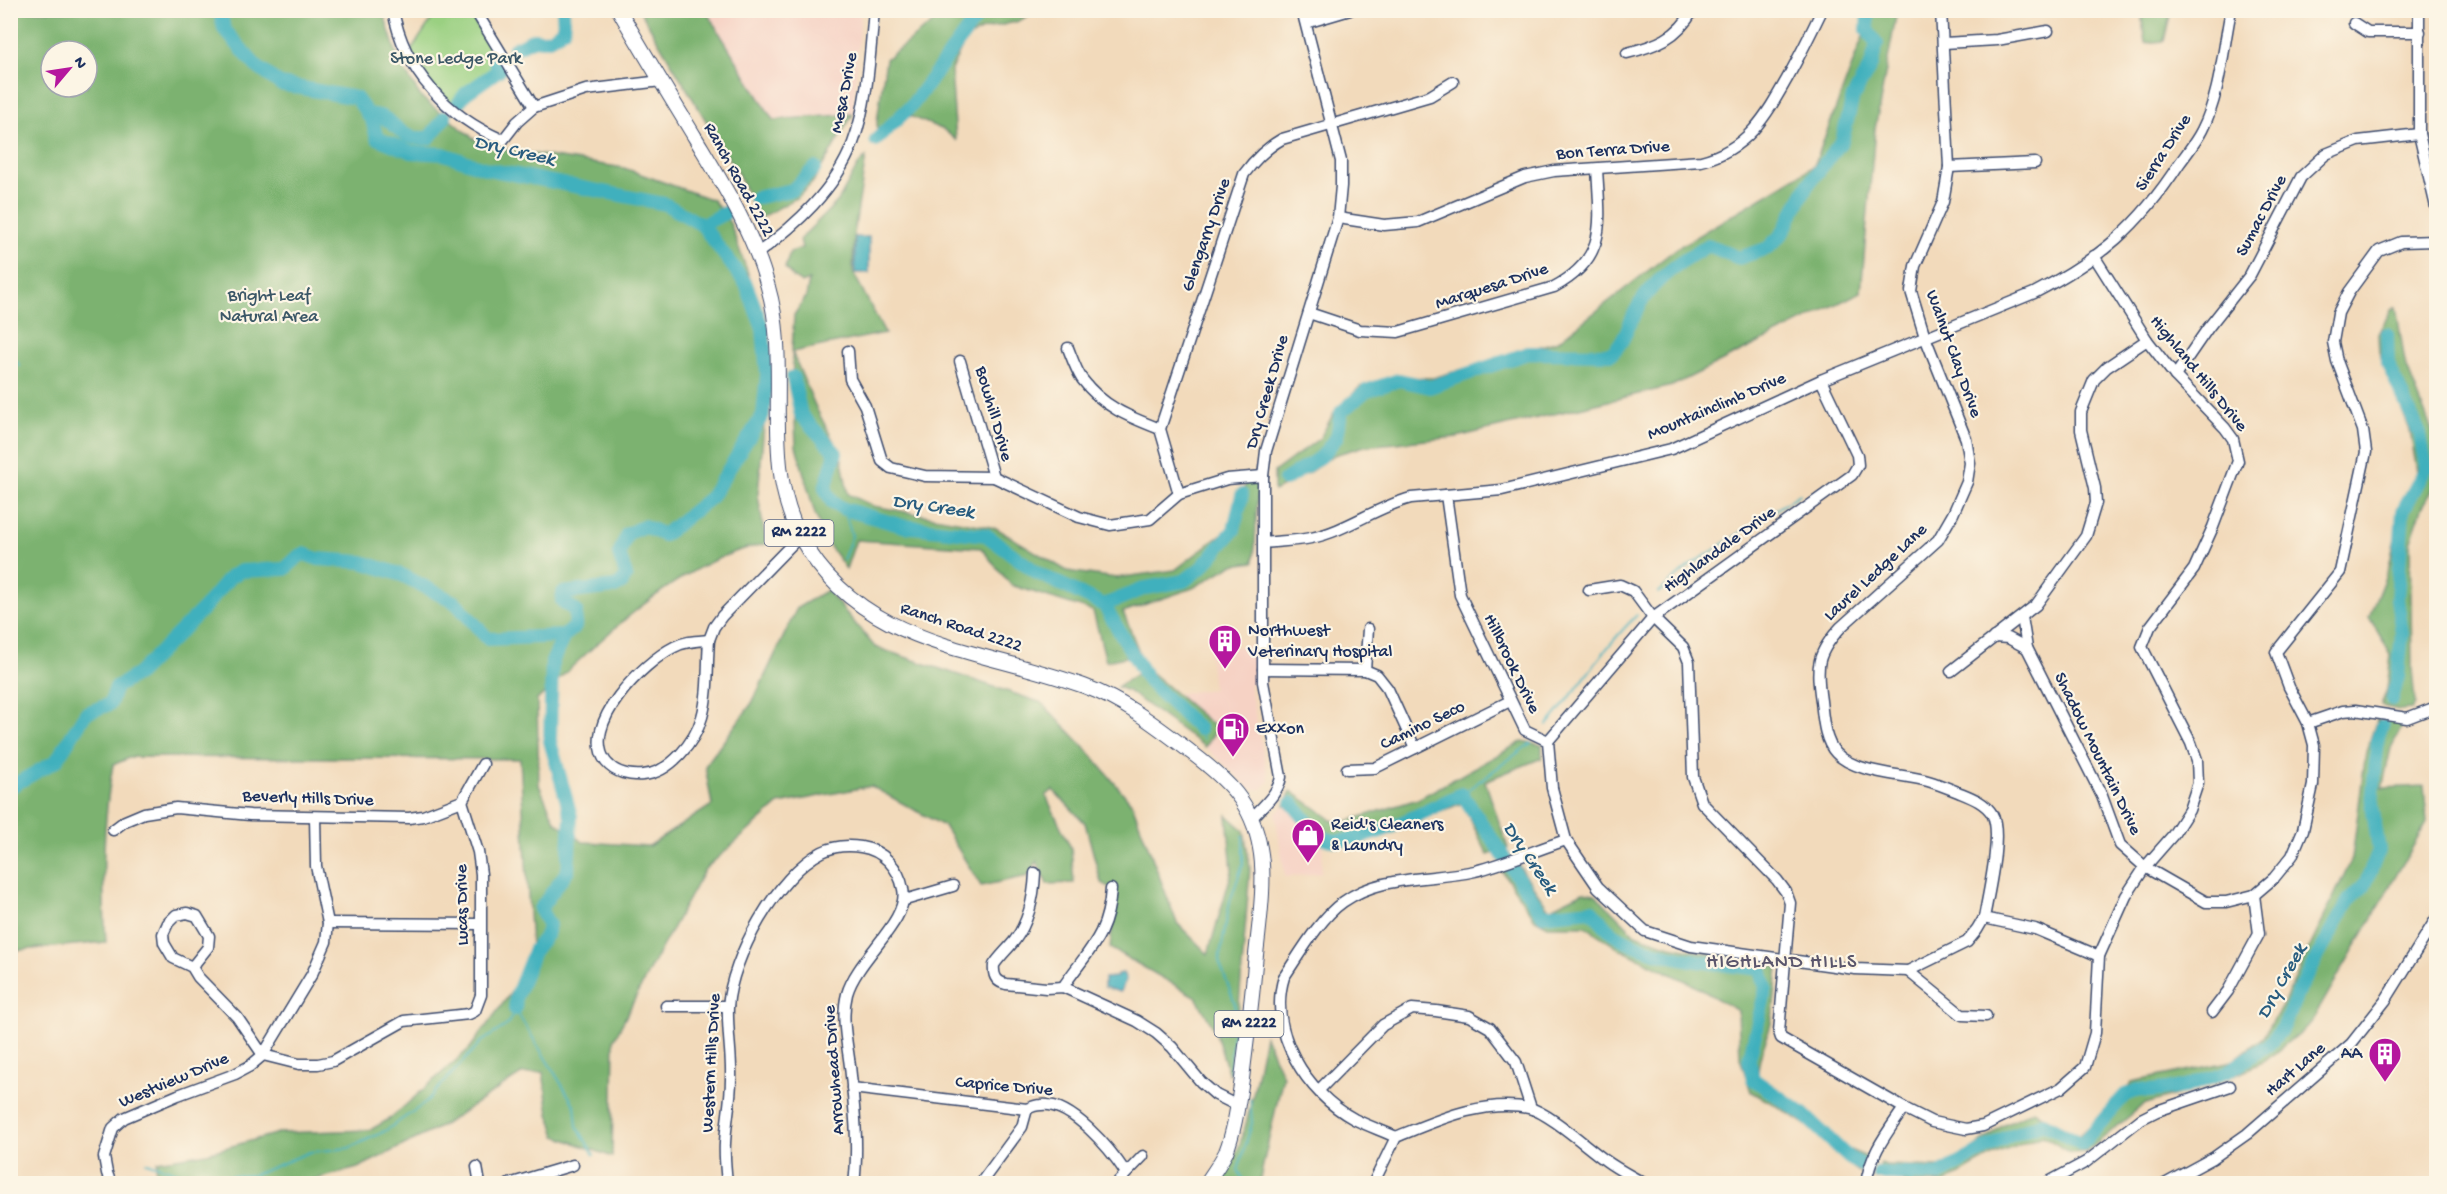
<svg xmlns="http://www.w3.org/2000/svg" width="2447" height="1194" viewBox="0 0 2447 1194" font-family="'Gochi Hand',sans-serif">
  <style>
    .built { fill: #f6d2c4 }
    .green { fill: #9ad081; stroke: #5a8070; stroke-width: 1.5 }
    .forest { fill: #7bb26f; stroke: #4b7066; stroke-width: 1.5; fill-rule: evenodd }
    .water { fill: #41b0bd; stroke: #2e708e; stroke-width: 1.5 }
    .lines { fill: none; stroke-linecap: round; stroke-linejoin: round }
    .stream { stroke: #41b0bd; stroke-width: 2 }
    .river { stroke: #41b0bd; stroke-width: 14 }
    .minor-casing { stroke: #3b496c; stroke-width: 13 }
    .major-casing { stroke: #3b496c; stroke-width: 16 }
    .minor { stroke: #fff; stroke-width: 10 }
    .major { stroke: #fff; stroke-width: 14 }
    .labels { text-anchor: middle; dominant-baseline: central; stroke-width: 4.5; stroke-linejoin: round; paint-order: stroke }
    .shield { fill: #fcf5e5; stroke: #5e6a86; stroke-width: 1.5 }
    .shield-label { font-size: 16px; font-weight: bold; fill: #1b2f5e }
    .park-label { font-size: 18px; fill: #3b5767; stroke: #fcf5e5 }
    .street-label { font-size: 18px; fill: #1b2f5e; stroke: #fcf5e5 }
    .poi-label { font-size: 18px; fill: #1b2f5e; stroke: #fcf5e5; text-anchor: start }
    .water-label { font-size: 20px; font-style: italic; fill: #285c7f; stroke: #fcf5e5 }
    .neighbourhood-label { font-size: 20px; letter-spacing: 1.5px; fill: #5a566c; stroke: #fcf5e5 }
  </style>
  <rect width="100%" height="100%" fill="#fcf5e5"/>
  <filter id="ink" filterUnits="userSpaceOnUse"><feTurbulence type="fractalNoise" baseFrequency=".0167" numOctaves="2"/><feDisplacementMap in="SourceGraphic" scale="12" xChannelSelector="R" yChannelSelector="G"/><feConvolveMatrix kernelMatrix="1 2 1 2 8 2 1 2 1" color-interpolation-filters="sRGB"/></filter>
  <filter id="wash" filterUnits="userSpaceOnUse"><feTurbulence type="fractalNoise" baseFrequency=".008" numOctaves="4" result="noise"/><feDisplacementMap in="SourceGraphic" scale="24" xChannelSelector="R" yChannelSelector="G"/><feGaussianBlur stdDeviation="1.35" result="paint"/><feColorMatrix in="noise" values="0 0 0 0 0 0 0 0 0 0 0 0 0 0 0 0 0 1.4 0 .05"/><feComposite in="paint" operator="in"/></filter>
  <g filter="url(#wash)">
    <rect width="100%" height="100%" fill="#f2dabb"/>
    <!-- built -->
    <g class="built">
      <path d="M706,11h155l-8,103 -80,6z"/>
      <path d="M1254,644v39l-5,1 20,97 -7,8h-11l-46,-42 12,-18 -41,-35 37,-5 -4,-38z"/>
      <path d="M1285,805l38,40 -2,28 -36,4 -10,-64z"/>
    </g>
    <!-- green -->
    <path class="green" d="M437,11h31l39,61 -57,33 -21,-23 -19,-30z"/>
    <!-- forest -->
    <g class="forest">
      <path d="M1873,10l24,1 -22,118 -14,163 -189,94 -215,51 -92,9 -31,9 -23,16 -37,20v-19l46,-34 15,-27 25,-24 35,-10 38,1 125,-37 119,-93 137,-82z"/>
      <path d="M11,11h372l16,51 22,35 55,43 27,9 121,19 89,32 17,23 29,81 7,52 -2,69 -6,70 8,49c-10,2 -21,4 -31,8 -73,25 -143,96 -198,148l2,85 16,36 28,21 66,4 63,-41 -7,-39 47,-63 45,-95 30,-18 48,57 167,56 46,48 44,53 45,119 31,31 24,-83 -5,-56 17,15 6,38 -11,137 -10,70 -14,-44 -19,-34 -86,-49 6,-56 -15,-10 -16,-59 -32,-33 -7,6 25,52 3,35 -27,1 -10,-23 -9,15 -47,10 -37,-60 -73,-40 -92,18 -74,65 -54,98 -37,73 -2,117 -56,-21 -7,-22 -6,-42 -22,2 -81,53 -82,41 -57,15 -129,1 -17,-8 2,-15 50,-8 71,-20 92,-3 21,-12 79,-70 62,-84 -12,-205 -389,-2 -18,8c-11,58 -11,119 -7,177l-95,9zM51,51h36v36h-36z"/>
      <path d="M640,11h66l67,109 80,-6 -40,68 -15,15 -39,22 -21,-45z"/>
      <path d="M948,11h88l-17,10 -37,9 -16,9 -15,31 5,70 -12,-10 -34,-14 -33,18v-13l9,-62z"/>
      <path d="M2141,11h30l-7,30 -19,2z"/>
      <path d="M866,157l-12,76 -1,39 32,61 -93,19 25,58 24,45 7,39 25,12 123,22 71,43 49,7 59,-8 56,-43 15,-44 12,-1 -4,80 -22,3 -39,23 -70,24 17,42 -34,7 -13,-50 -82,-26 -30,-37 -125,-8 -10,29 -18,-25 -13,-30 -19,-68 -4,-94 2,-37 12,-18 3,-17 -7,3 -8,-5 -9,-10 5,-16 12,-4 -2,-9 38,-38 20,-36z"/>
      <path d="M2396,307l9,55 31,79v43l-14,24 -12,35 2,126 3,34 -3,6 -12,1 -19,-4 6,-17 4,-34 -22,-38 20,-50 14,-68 14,-27 -7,-42 -31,-78 -1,-18 13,-24z"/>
      <path d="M1146,668l71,61 -12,18 -77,-56 -11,-4z"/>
      <path d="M2377,719l27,4 -13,25 -9,40 42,-2 3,36 -116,201 -46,38 -47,21 -75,23 -57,47 -15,1 -28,-17 -48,18 -51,29h-39l-6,-4h-24l6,-16 5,2 54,2 29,-15 33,-26 32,-16 44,27 26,-24 28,-31 101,-21 30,-24 18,-29 71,-150 14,-106z"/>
      <path d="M1523,741l19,4v13l-57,23 23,67 -20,7 -26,-52 -103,41c-41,10 -48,-13 -74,-39l6,-14 47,33 80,-25z"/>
      <path d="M1517,863l32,46 34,-17 12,2 40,40 35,12 108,21c-2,18 -3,37 -7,56 -4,18 -14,35 -13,54l61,45 24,25 26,11 -8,15c-17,-11 -27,-25 -42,-38 -22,-17 -44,-31 -68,-43l-11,-34 -2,-47 -48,-28 -72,-35 -33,-22h-37l-13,-7 -36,-52z"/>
      <path d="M1265,1036l18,40 -24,107h-37c26,-44 32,-98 43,-147z"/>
    </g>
    <!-- water -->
    <g class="water">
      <rect x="855" y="237" width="14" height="36"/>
      <path d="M1123,973l3,7 -6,12 -16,-5v-9l13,-1v-3z"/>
    </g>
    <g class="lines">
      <!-- stream -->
      <g class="stream">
        <path d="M10,354l10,12"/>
        <path d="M843,560l9,-24 -8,-27"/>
        <path d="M1658,593l30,-26 112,-73"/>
        <path d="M1547,725c32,-36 56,-77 90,-110"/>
        <path d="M1199,729l4,10"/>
        <path d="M1462,794l69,-51"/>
        <path d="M515,1009l60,97 2,20 17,29"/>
        <path d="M1230,1072l5,-68 -16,-43 11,-60 13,-37v-28"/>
        <path d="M146,1162l50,16 58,-3 56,-23 39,-4 36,-17 39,-27 57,-62 26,-17 8,-16"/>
        <path d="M1904,1173l8,11"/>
        <path d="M1243,1184v-5l-5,-9 14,-47 -2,-25"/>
      </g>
      <!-- river -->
      <g class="river">
        <path d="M220,10l4,19 32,37 24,18 76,14 16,22 5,18 34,14 33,2 43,15 178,35 37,21 44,59 17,45 4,45 -4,41 -52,82 -47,38 -20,-9 -17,8 -8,20 7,21 -4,8 -7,4 -52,6 -1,8 14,10 -1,16 -11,9 -12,26 -2,79 21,75 -3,54 -28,39 9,16 -2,9 -12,15 -19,48 -1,12"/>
        <path d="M514,49l20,-10c14,3 19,-1 30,-10l-1,-19"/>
        <path d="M457,105l8,-11 34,-24 -4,-9"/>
        <path d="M367,114c6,1 14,1 19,5 19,14 17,20 43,19l16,-21"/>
        <path d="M876,140l36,-35 64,-87"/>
        <path d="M755,198l37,-8 23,-22"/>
        <path d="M702,225l25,-13"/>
        <path d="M2387,334l1,30 32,70 6,34 -23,43 -6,88 5,34 -4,44 -6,22"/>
        <path d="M793,377l8,38 35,38 -11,35 7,14 12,7 59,17 83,9 53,39 65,31 45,77 50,47"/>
        <path d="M1285,480l37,-24 15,-19 4,-25 25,-21 33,-11 31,7 98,-34 83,1c16,-14 18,-35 30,-52 17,-26 41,-41 67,-57l31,13 29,-10 14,-14 25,-48 35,-45 11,-44 18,-32 6,-21 -10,-14 1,-20"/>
        <path d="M1104,605l42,-17 38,-7 17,-13 33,-38 8,-35"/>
        <path d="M10,787l46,-26 30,-48 24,-9 6,-17 22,-13 66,-66 26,-31 11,-6 44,-2 14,-13 5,-2 14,5 44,3 40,13 54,28 32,36 76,-3"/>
        <path d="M1292,803c9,10 20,27 31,34 28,17 109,-30 139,-43l81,121 48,-5c8,8 16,20 26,26 38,23 101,28 144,33l5,19 -17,72 4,19 49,34 47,45 13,7"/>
        <path d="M1879,1173l59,2 69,-38 36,-14 39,21 43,-49 13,-5 12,1 35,-4 42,-15 41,-27 15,-17 15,-36 51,-92 16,-15 14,-35 -7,-45 6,-67 4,-12"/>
      </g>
    </g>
  </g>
  <g filter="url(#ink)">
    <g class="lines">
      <!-- minor casing -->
      <g class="minor-casing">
        <g id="minor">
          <path d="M393,10c11,61 55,107 110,130l14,-18 17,-15 52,-17 75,-9"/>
          <path d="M475,10l59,97"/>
          <path d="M2419,10v124l17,73"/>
          <path d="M1306,23l44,-13"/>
          <path d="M2354,23l14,9h52"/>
          <path d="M1944,43l53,-3 51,-9"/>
          <path d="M1627,53c28,-7 51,-15 66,-43"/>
          <path d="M1949,167l86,-4"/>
          <path d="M1338,218l46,7 34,-3 107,-45 29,-6 147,-10c47,-12 65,-45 87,-84 12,-22 23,-44 34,-67"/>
          <path d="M758,253c38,-28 77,-63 95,-110 15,-40 17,-91 21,-133"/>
          <path d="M1309,313l51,17 38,2 156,-45c54,-29 46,-64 43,-118"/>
          <path d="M1068,348c4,10 8,22 14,31 21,28 47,38 78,50"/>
          <path d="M848,351l2,28 15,27 17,55 9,7 34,8 69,1 85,40 31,8 40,-6 29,-25 48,-15 36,-3"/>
          <path d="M960,361l34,116"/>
          <path d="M2175,376l33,-48 42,-53 51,-98 25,-23 32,-13 61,-7"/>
          <path d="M1179,494l-19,-65 84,-255c11,-15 22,-26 38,-35l148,-43 23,-14"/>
          <path d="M1446,495l14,100 65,135 23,11 4,47 14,52 32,47 47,44 46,15 164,23 53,2 59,-29 10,-12 7,-12c4,-23 19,-86 8,-104 -7,-12 -22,-17 -34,-22 -10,-4 -20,-8 -30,-11 -25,-7 -74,-8 -92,-28 -12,-13 -13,-35 -15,-52 -5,-35 -5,-47 20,-74l97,-87 15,-26 14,-32 3,-19 -4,-24 -41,-102 -14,-46 4,-25 28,-64 6,-35 -8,-157"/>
          <path d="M1264,543c15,-2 32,-2 47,-5 35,-7 65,-31 100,-40l91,-8 169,-41 150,-69 213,-87c66,-34 105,-67 145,-129 8,-11 17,-22 23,-34 18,-35 21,-81 29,-120"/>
          <path d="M1589,590l31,-5 13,6 20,27 30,29 6,15 4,115 9,26 75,77 9,12 4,11 -11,129 2,6 123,70 28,14 34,7 17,-3 78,-38 24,-21 10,-34 4,-77 27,-60 19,-29 28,-32 16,-25 9,-27 -1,-23 -6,-17 -49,-96 8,-20 44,-58 19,-42 25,-66 -5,-22 -8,-11 -50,-52 -28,-36 -53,-84"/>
          <path d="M2022,617l5,31 75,148 18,49 25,22 61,35h20l28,-7 20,-17 18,-22 11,-26 10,-45 1,-40 -6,-22 -19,-36 -13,-35 64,-80 26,-120 -3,-22 -26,-69 -4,-19 5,-29 11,-21 30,-41 22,-9 35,-1"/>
          <path d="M1994,637l14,1 19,10"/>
          <path d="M709,640c-2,25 0,53 -7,77 -7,25 -32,56 -59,58 -13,1 -28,-2 -37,-13 -27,-37 38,-100 68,-115 11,-6 23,-6 35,-7z"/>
          <path d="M709,640l5,-13 8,-11 78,-80"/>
          <path d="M1263,669l102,1 12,5 11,14 27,59"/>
          <path d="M1365,670l3,-41"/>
          <path d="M1951,671l85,-66 50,-69 10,-33 -1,-15 -14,-58v-18l13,-32 13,-13 40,-27"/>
          <path d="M2308,723l35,-12 12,-1 52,8 29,-11"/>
          <path d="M1548,741l105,-123 199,-143 6,-10 -1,-10 -36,-75"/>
          <path d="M1347,769l28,-1 135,-67"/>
          <path d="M1252,818c11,-12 26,-24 29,-41l-18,-95v-206l3,-25 72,-233 3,-32v-25l-39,-151"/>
          <path d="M113,830l12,-9 19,-8 32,-5 74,7 159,3 14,-2 39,-15 21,-37"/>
          <path d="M1035,873c-1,22 -6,48 -20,67 -7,9 -15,16 -21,25 -1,10 2,17 12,19l40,4 17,-1 74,34 19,12 16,14 29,35 15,13 22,11"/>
          <path d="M905,900l48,-14"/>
          <path d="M1984,918l51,11 64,27"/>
          <path d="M328,923l152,1"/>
          <path d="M192,967l16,-20 1,-11 -12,-20 -10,-3 -11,2 -8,8 -5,11 1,9 9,15 19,9 6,10 39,40 26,38 36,9h19l15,-3 71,-40 65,-7 6,-3 6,-16v-121l-3,-22 -16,-51"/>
          <path d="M1908,971l54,44 24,1"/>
          <path d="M1063,987c25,-37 45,-50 48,-98"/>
          <path d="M666,1006h62"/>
          <path d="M2212,1012l16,-21 31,-57 -5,-39"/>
          <path d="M852,1088l175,21c4,-2 9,-4 14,-4 30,-4 70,45 85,68"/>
          <path d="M1319,1090l64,-65 29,-16 24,2 33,5 21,12 26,34 15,46"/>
          <path d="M1396,1137c-13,-6 -28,-11 -42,-18 -47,-25 -87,-88 -70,-142 15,-22 36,-59 59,-75 39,-28 88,-21 132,-31 31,-8 61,-21 91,-31"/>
          <path d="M477,1167l3,17"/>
          <path d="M1802,1183l4,1"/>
          <path d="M111,1184l-4,-11 -3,-16 9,-29 11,-10 54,-23 57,-21 15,-8 13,-11 49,-81 14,-32 2,-19 -12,-57 -1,-49"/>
          <path d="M509,1184l64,-19"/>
          <path d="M727,1184c-1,-14 -3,-28 -2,-41 1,-21 6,-42 6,-64 1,-24 -4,-48 -3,-72 3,-49 49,-132 94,-155 12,-6 26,-7 39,-5 22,3 38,21 42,42 7,32 -46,69 -56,105 -6,23 0,48 3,72 4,39 9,79 4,118"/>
          <path d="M980,1184l42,-57 5,-18"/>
          <path d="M1116,1184l27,-28"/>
          <path d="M1373,1184l23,-47c42,-17 87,-38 133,-29 19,4 59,40 76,52 12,9 26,16 40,24"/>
          <path d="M1866,1184c4,-30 21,-51 38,-76"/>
          <path d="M2045,1184l41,-22 55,-43 16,-8 73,-25"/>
          <path d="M2165,1184l48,-26 34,-24 104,-90 34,-43 51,-82"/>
        </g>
      </g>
      <!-- major casing -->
      <g class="major-casing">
        <path id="major" d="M619,10c25,44 51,86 77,129 28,47 58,95 72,148 24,82 -9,173 33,251 60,109 179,110 283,148 41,15 74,41 108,67 35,27 60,49 68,95 7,36 -3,89 -6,127 -3,35 -8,69 -12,104 -4,24 -7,50 -16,73 -6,12 -13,21 -20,32"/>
      </g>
      <!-- minor -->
      <use href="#minor" class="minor"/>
      <!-- major -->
      <use href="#major" class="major"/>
    </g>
  </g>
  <!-- icons -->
  <defs>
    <g id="building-pin" transform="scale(1.725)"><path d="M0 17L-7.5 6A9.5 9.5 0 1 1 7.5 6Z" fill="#b5179e" stroke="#fcf5e5"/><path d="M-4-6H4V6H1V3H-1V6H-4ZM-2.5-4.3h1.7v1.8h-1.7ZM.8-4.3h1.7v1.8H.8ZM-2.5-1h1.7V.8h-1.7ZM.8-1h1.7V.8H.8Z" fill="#fff"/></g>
    <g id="fuel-pin" transform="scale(1.725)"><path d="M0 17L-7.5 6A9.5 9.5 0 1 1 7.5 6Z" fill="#b5179e" stroke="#fcf5e5"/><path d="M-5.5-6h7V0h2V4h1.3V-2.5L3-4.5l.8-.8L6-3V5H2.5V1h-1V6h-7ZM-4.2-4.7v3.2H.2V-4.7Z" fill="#fff"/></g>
    <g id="shop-pin" transform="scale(1.725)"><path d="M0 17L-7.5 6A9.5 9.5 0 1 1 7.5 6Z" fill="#b5179e" stroke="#fcf5e5"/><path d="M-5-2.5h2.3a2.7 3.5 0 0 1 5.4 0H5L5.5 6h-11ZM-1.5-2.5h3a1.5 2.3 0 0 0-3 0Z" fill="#fff"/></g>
  </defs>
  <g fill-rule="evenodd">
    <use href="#building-pin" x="1225" y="641"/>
    <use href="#fuel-pin" x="1233" y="729"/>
    <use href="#shop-pin" x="1308" y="835"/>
    <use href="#building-pin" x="2385" y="1054"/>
  </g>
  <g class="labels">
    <!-- shield labels -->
    <g class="shield">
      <rect x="764.5" y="520" width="69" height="26" rx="4.5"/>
      <rect x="1214.5" y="1011" width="69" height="26" rx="4.5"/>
    </g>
    <g class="shield-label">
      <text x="799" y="533">RM 2222</text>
      <text x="1249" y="1024">RM 2222</text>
    </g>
    <!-- park labels -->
    <g class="park-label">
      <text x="456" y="59">Stone Ledge Park</text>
      <text x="269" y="296">Bright Leaf<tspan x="269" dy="21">Natural Area</tspan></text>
    </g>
    <!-- street labels -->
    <g class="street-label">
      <text transform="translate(845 93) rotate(-79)">Mesa Drive</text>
      <text transform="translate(1613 151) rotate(-4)">Bon Terra Drive</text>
      <text transform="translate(2164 153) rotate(-57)">Sierra Drive</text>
      <text transform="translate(738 180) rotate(61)">Ranch Road 2222</text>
      <text transform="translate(2262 216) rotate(-62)">Sumac Drive</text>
      <text transform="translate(1207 235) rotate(-71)">Glengarry Drive</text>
      <text transform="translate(1492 287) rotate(-18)">Marquesa Drive</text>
      <text transform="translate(1953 354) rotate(70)">Walnut Clay Drive</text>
      <text transform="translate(2198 374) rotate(51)">Highland Hills Drive</text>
      <text transform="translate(1268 392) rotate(-74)">Dry Creek Drive</text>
      <text transform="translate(1717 407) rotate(-23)">Mountainclimb Drive</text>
      <text transform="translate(993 414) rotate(74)">Bowhill Drive</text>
      <text transform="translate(1720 550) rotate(-36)">Highlandale Drive</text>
      <text transform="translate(1876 573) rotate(-43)">Laurel Ledge Lane</text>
      <text transform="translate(961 628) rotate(18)">Ranch Road 2222</text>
      <text transform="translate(1511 664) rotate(64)">Hillbrook Drive</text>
      <text transform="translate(1423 726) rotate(-26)">Camino Seco</text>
      <text transform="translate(2097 754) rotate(64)">Shadow Mountain Drive</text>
      <text transform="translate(308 799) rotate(2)">Beverly Hills Drive</text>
      <text transform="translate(463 905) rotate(-91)">Lucas Drive</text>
      <text transform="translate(712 1063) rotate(-87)">Western Hills Drive</text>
      <text transform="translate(835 1070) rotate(-94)">Arrowhead Drive</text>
      <text transform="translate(2296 1070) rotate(-41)">Hart Lane</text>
      <text transform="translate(174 1081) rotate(-23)">Westview Drive</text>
      <text transform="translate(1004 1087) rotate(5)">Caprice Drive</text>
    </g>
    <!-- poi labels -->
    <g class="poi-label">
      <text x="1248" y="631">Northwest<tspan x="1248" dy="21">Veterinary Hospital</tspan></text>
      <text x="1256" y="729">Exxon</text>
      <text x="1331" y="825">Reid's Cleaners<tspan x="1331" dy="21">&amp; Laundry</tspan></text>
      <text x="2362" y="1054" text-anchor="end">AA</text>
    </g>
    <!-- water labels -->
    <g class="water-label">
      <text transform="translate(514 152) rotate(13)">Dry Creek</text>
      <text transform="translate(933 508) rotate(8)">Dry Creek</text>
      <text transform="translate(1529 859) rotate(56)">Dry Creek</text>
      <text transform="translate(2283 982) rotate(-61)">Dry Creek</text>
    </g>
    <!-- neighbourhood labels -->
    <g class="neighbourhood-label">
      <text x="1782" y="963">HIGHLAND HILLS</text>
    </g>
  </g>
  <!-- margin -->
  <rect width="2447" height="1194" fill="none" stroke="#fcf5e5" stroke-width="36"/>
  <!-- north arrow -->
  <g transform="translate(69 69) rotate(61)"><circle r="28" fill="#fcf5e5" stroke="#a2a6af" stroke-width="1.5"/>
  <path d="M0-4.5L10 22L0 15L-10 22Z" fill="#b5179e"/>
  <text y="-9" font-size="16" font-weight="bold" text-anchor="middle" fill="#1b2f5e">N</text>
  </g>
</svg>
